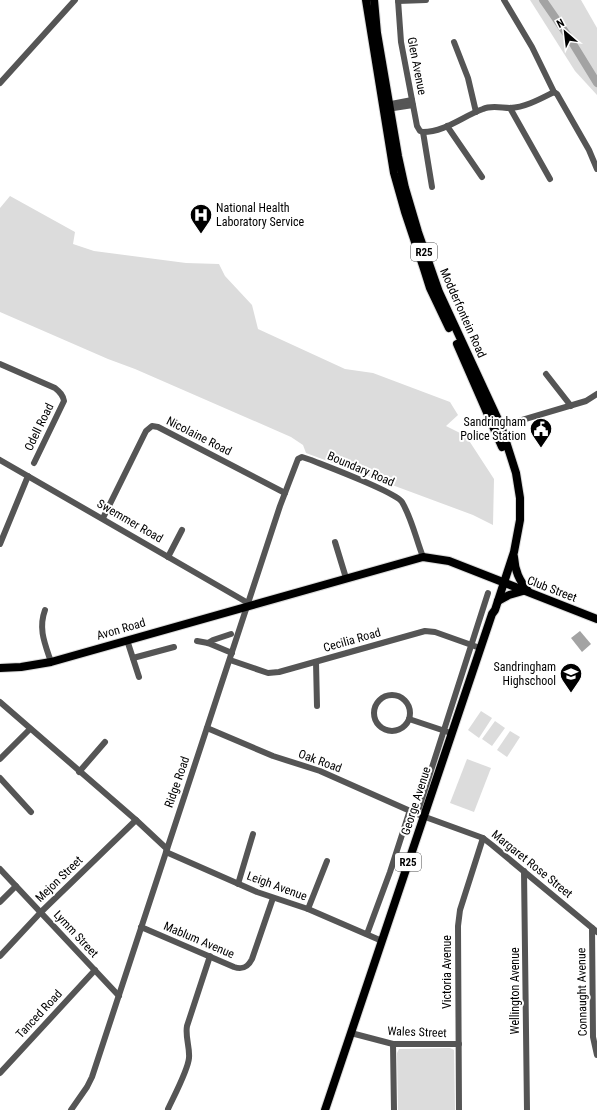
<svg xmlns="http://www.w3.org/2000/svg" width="597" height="1110" viewBox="0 0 597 1110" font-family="'Roboto Condensed',sans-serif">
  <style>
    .green { fill: #dcdcdc }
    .water { fill: #a3a3a3 }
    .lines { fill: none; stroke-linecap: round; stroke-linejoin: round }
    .river { stroke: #a3a3a3; stroke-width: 8 }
    .major-casing { stroke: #dbdbdb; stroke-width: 10 }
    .minor { stroke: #555; stroke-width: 6 }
    .major { stroke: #000; stroke-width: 8 }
    .labels { text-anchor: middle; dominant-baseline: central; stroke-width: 4; stroke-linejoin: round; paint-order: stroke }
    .shield { fill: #fff; stroke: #4c4c4c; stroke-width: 1 }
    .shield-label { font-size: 11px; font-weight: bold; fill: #000 }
    .street-label { font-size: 12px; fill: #000; stroke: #fff }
    .poi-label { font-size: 12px; fill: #000; stroke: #fff; text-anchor: end }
  </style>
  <rect width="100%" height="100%" fill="#fff"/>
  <!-- green -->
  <g class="green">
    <path d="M530,0h51l16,28v67l-22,-24z"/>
    <path d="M10,196l65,36 -2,12 21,7 92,12 33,1 6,12 27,29 6,24 87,40 28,4 77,29 8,13 -12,11 20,10 28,43 -1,46 -20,-10 -167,-62 -3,-8 -12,-8 -156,-68 -27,-10 -108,-47v-104z"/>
    <path d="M481,711l11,7 -13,20 -11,-8z"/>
    <path d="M495,721l10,7 -13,18 -10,-7z"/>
    <path d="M510,731l10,6 -13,20 -10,-7z"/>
    <path d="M467,759l24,9 -17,44 -24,-9z"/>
    <path d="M450,1048l4,2 1,60h-57l-1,-57 2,-4z"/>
  </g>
  <!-- water -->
  <path class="water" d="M580,631l11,13 -9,8 -11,-14z"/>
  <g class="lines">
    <!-- river -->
    <path class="river" d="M543,0l27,39 27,44"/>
    <!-- major casing -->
    <g class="major-casing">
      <g id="major">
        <path d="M366,0l28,173 11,39 19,57 6,19 19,40"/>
        <path d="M457,344l45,103"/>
        <path d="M514,557c1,14 5,23 14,34"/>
        <path d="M498,601l11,-6 14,-4"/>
        <path d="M0,668l21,-1 30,-5 372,-105 26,4 148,58"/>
        <path d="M325,1110l167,-496 3,-4 19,-58 6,-32v-22l-4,-25 -15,-47 -62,-134 -21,-60 -13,-44 -7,-32 -21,-123 -3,-33"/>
      </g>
    </g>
    <!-- minor -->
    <g class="minor">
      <path d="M398,0l3,42 16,84 3,5 3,1"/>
      <path d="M504,0l28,47 22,45 3,2 32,56 8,19"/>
      <path d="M398,1l28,-1"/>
      <path d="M454,42l14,36 8,34"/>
      <path d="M0,83l75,-83"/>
      <path d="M386,105l26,-5"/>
      <path d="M510,108l40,71"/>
      <path d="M387,109l26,-4"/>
      <path d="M447,126l35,51"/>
      <path d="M423,132c22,0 40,-16 60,-23 8,-4 19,-1 27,-1 16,-1 30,-9 44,-16"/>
      <path d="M423,132l9,55"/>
      <path d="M0,364l55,24c5,4 8,7 9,13l-30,62"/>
      <path d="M546,374l25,32"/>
      <path d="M498,427l88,-26 11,-7"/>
      <path d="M0,460l248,143"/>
      <path d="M103,518l43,-87 6,-5 6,1 127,66"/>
      <path d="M335,542l11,36"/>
      <path d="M0,544l28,-68"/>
      <path d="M168,557l14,-27"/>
      <path d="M45,610c-7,19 0,34 6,52"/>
      <path d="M127,640l12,37"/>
      <path d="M197,641l11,2 24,10"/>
      <path d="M208,643l5,-3 18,-6"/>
      <path d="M133,658l41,-11"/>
      <path d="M230,660l38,13 11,-1 146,-41 10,1 45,16"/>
      <path d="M316,662l1,44"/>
      <circle cx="392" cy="713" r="18"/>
      <path d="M0,702l136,118 31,29"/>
      <path d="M409,719l39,13"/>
      <path d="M207,728l66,28 47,15 97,43 66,24 9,7 105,87"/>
      <path d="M0,759l30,-30"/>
      <path d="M79,772l26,-30"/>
      <path d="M0,778l31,34"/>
      <path d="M417,814l71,-221"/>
      <path d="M166,852l91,40 51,17 74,32"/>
      <path d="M0,869l119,127"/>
      <path d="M524,871l3,239"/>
      <path d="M238,884l15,-50"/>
      <path d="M0,902l16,-16"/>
      <path d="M308,909l19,-48"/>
      <path d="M141,927l93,40c9,3 14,0 18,-8l21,-61"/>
      <path d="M592,928l1,109 4,18"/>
      <path d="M367,934l23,-62 20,-62"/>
      <path d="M0,956l41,-44 95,-92"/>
      <path d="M351,1033l42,11h66"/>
      <path d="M393,1044l1,66"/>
      <path d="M0,1073l95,-103"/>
      <path d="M168,1109c6,-13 20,-39 21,-51 1,-11 -4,-21 -2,-32l23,-70"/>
      <path d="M71,1110l16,-23 5,-10 188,-571 18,-47 4,-2 9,3c15,6 85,32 91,42 10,17 14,37 21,55"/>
      <path d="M459,1110l-1,-184 2,-16 23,-72"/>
    </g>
    <!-- major -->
    <use href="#major" class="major"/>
  </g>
  <!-- icons -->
  <defs>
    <g id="hospital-pin" transform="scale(1.15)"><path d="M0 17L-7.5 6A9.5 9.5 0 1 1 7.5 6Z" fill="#000" stroke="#fff"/><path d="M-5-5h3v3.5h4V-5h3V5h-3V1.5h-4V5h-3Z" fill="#fff"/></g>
    <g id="civic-pin" transform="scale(1.15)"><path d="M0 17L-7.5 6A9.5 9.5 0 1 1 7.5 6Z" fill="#000" stroke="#fff"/><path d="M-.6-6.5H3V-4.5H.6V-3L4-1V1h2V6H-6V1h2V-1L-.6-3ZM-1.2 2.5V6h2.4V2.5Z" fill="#fff"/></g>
    <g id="school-pin" transform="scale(1.15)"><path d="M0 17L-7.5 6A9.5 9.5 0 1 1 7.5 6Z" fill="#000" stroke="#fff"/><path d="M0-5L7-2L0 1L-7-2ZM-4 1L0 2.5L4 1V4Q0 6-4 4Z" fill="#fff"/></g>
  </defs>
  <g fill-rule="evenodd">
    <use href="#hospital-pin" x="201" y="215"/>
    <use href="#civic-pin" x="541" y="429"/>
    <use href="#school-pin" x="571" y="674"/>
  </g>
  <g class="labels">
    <!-- shield labels -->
    <g class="shield">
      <rect x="411" y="243" width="26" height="18" rx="3"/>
      <rect x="395" y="853" width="26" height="18" rx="3"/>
    </g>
    <g class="shield-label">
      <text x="424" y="252">R25</text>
      <text x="408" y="862">R25</text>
    </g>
    <!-- street labels -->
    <g class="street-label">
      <text transform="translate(417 66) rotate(79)">Glen Avenue</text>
      <text transform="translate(463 313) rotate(66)">Modderfontein Road</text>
      <text transform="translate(39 427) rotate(-64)">Odell Road</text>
      <text transform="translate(199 436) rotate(27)">Nicolaine Road</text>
      <text transform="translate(361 469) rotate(23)">Boundary Road</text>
      <text transform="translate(130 521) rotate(30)">Swemmer Road</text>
      <text transform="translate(552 589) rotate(21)">Club Street</text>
      <text transform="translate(121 629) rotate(-16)">Avon Road</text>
      <text transform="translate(352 640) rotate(-16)">Cecilia Road</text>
      <text transform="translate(320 761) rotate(20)">Oak Road</text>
      <text transform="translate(177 782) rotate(-71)">Ridge Road</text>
      <text transform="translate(416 801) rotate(-72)">George Avenue</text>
      <text transform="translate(532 864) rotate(39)">Margaret Rose Street</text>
      <text transform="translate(59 879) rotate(-44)">Mejon Street</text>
      <text transform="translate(277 886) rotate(20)">Leigh Avenue</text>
      <text transform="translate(76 934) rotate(47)">Lymm Street</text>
      <text transform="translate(199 940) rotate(23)">Mablum Avenue</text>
      <text transform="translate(447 972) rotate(-90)">Victoria Avenue</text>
      <text transform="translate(515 991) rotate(-90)">Wellington Avenue</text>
      <text transform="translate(582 992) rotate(-91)">Connaught Avenue</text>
      <text transform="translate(39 1014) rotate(-47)">Tanced Road</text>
      <text transform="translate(417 1032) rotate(2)">Wales Street</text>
    </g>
    <!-- poi labels -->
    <g class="poi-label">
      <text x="216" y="208" text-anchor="start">National Health<tspan x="216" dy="14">Laboratory Service</tspan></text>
      <text x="526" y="422">Sandringham<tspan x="526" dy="14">Police Station</tspan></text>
      <text x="556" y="667">Sandringham<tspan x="556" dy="14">Highschool</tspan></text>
    </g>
  </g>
  <!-- north arrow -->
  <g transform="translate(565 32) rotate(332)" stroke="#ffffff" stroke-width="3" paint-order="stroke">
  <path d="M0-3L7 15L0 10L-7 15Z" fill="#000000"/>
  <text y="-6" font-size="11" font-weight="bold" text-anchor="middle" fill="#000000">N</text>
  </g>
</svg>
